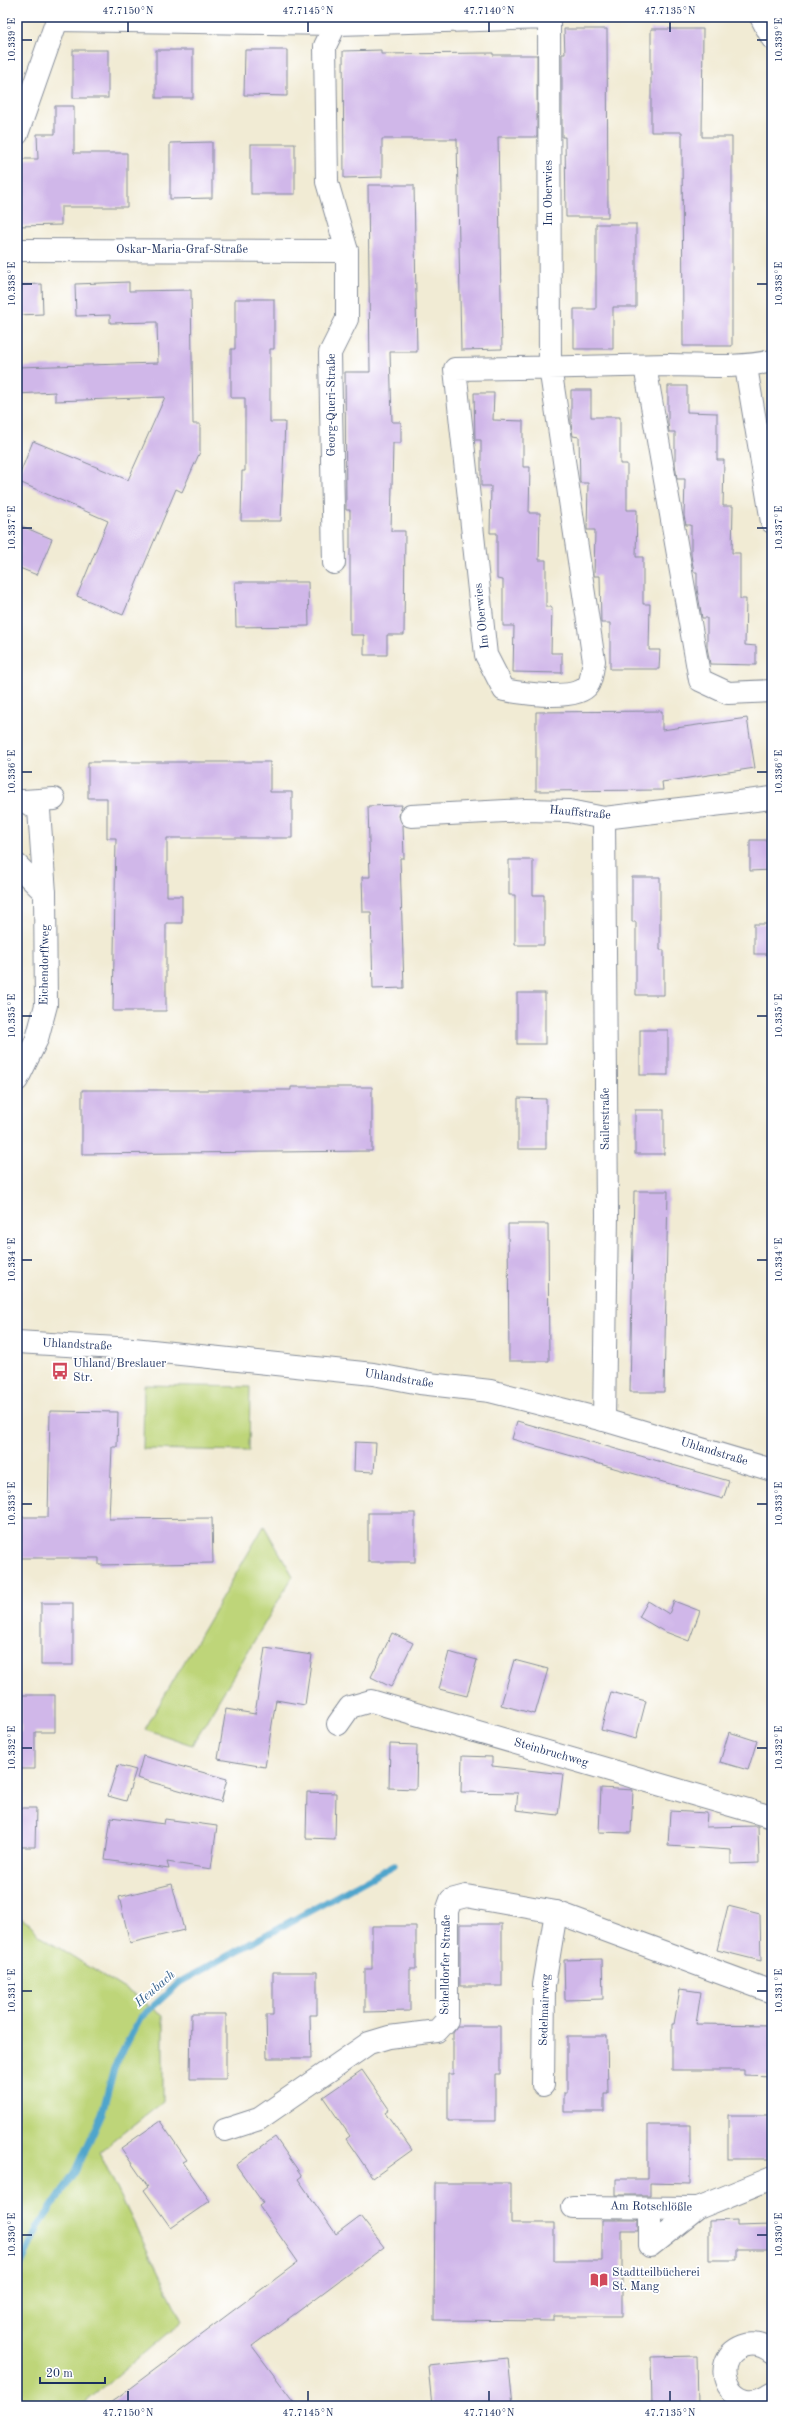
<svg xmlns="http://www.w3.org/2000/svg" width="789" height="2423" viewBox="0 0 789 2423" font-family="'Old Standard TT',serif">
  <style>
    .green { fill: #bed579; stroke: #6c826c }
    .lines { fill: none; stroke-linecap: round; stroke-linejoin: round }
    .stream { stroke: #50a5cc; stroke-width: 7 }
    .building { fill: #d0b7e9 }
    .minor-casing { stroke: #868d99; stroke-width: 24 }
    .minor { stroke: #fff; stroke-width: 22 }
    .ticks { fill: none; stroke: #1b2f5e; stroke-width: 1.5 }
    .labels { text-anchor: middle; dominant-baseline: central; stroke-width: 3.5; stroke-linejoin: round; paint-order: stroke }
    .street-label { font-size: 12px; fill: #1b2f5e; stroke: #fff }
    .poi-label { font-size: 12px; fill: #1b2f5e; stroke: #fff; text-anchor: start }
    .water-label { font-size: 13px; font-style: italic; fill: #305e8a; stroke: #fff }
    .neatline { fill: none; stroke: #1b2f5e; stroke-width: 1.5 }
    .ticks-label { font-size: 10px; text-anchor: middle; fill: #1b2f5e }
  </style>
  <rect width="100%" height="100%" fill="#fff"/>
  <filter id="ink" filterUnits="userSpaceOnUse"><feTurbulence type="fractalNoise" baseFrequency=".025" numOctaves="2"/><feDisplacementMap in="SourceGraphic" scale="8" xChannelSelector="R" yChannelSelector="G"/><feConvolveMatrix kernelMatrix="1 2 1 2 8 2 1 2 1" color-interpolation-filters="sRGB"/></filter>
  <filter id="wash" filterUnits="userSpaceOnUse"><feTurbulence type="fractalNoise" baseFrequency=".012" numOctaves="4" result="noise"/><feDisplacementMap in="SourceGraphic" scale="16" xChannelSelector="R" yChannelSelector="G"/><feGaussianBlur stdDeviation="0.9" result="paint"/><feColorMatrix in="noise" values="0 0 0 0 0 0 0 0 0 0 0 0 0 0 0 0 0 1.4 0 .05"/><feComposite in="paint" operator="in"/></filter>
  <g filter="url(#wash)">
    <rect width="100%" height="100%" fill="#f1ebd4"/>
    <!-- green -->
    <g class="green">
      <path d="M144,1385l106,2 -1,64 -106,-2z"/>
      <path d="M264,1526l29,50 -101,169 -47,-16z"/>
      <path d="M17,1916l13,8 10,12 102,64 21,16v85l-64,51 83,169 -101,85h-64z"/>
    </g>
    <g class="lines">
      <!-- stream -->
      <path class="stream" d="M17,2273l21,-46 38,-56 26,-57 12,-46 26,-50 40,-36 214,-117"/>
    </g>
    <g id="blocks">
      <!-- building -->
      <g class="building">
        <path d="M564,29h43l1,188h-42l-1,-80h-3v-83h3z"/>
        <path d="M651,29h52l-1,108h30v209h-49l-1,-214h-31z"/>
        <rect x="73" y="50" width="35" height="48"/>
        <rect x="156" y="50" width="37" height="48"/>
        <path d="M245,50h42v46l-43,-1z"/>
        <path d="M381,50v4l112,-1v2h44v82h-39l4,212 -41,1 -4,-211h-75v38l-38,1 -1,-127z"/>
        <path d="M55,106h19v47h53v54h-66v18l-44,1v-46h5v-21h16l-1,-25h18z"/>
        <path d="M212,142v56l-42,1v-56z"/>
        <rect x="251" y="144" width="44" height="50"/>
        <path d="M368,185h46l3,167h-27l2,70h9v21h-8l-2,88h14l-1,104h-17v20h-23v-20h-14v-125h-4l-1,-138h25z"/>
        <path d="M596,224h40v83h-23v42h-39v-40h22z"/>
        <path d="M129,282v9l62,-1 2,134h7v28l-18,40 -6,-3 -53,126 -46,-19 31,-75 -91,-40 16,-40 95,39 37,-83 -110,4v-9l-38,2v-27l141,-4 -1,-41 -47,1v-8l-34,1 -1,-32z"/>
        <path d="M42,284l1,30 -26,1v-30z"/>
        <path d="M235,299h39v50h-4v73h15l-4,99h-40l1,-50h3v-73h-14v-49h4z"/>
        <path d="M668,386h19v26l30,1v47h7l-1,46h10l-1,47h8v46h6l-1,46 11,1v19l-46,-1 -3,-17v-29h-5l-5,-29v-17h-3l-3,-17v-30h-5l-2,-9 1,-37h-8l-2,-16v-31h-6l-1,-9z"/>
        <path d="M571,390h20v27h29v47h7v46h10l-1,47h7v47h7l-1,46h11l-1,19h-49v-46h-9l-1,-47h-6l1,-46h-8l1,-47h-8l-1,-46 -6,-1 -2,-12z"/>
        <path d="M474,393h20l-1,27 30,1v46h7l-1,46h11l-1,47h7v47h6l-1,46h11v20l-49,-1 1,-46h-11v-46l-6,-1v-46h-7l1,-47h-10v-46h-6z"/>
        <path d="M17,524l35,15 -15,36 -20,-8z"/>
        <path d="M235,582h73l1,44 -73,1z"/>
        <path d="M662,711v19l85,-12 8,50 -93,14 1,8 -127,1v-79z"/>
        <path d="M88,762h182v30h22v46h-125v58h15v27h-16v88h-53l3,-173h-9v-40h-19z"/>
        <path d="M402,805l-3,11 4,9 1,33h-4l4,130 -31,1 -2,-77h-8l-1,-35h8l-2,-71z"/>
        <path d="M750,840h22v30l-22,1z"/>
        <path d="M509,860h24v35h11v50h-29v-50h-6z"/>
        <path d="M632,877h28v73h4v45h-28v-73h-4z"/>
        <rect x="754" y="924" width="18" height="30"/>
        <rect x="517" y="993" width="28" height="51"/>
        <rect x="640" y="1030" width="28" height="45"/>
        <path d="M291,1087h81v64l-290,3v-64h209z"/>
        <path d="M518,1098l28,1v50h-28z"/>
        <rect x="635" y="1110" width="29" height="44"/>
        <path d="M634,1191h34l-4,201h-34z"/>
        <path d="M508,1224h40l1,137h-40z"/>
        <path d="M50,1411l68,1 -1,35h-5l-3,72 103,-1 1,45 -114,2v-7h-82v-41h31z"/>
        <path d="M517,1421l212,60 -6,18 -211,-60z"/>
        <path d="M355,1442l21,1 -2,29 -20,-1z"/>
        <rect x="368" y="1513" width="47" height="49"/>
        <path d="M648,1601l21,13 5,-13 26,10 -11,30 -26,-10 -24,-14z"/>
        <rect x="41" y="1603" width="32" height="62"/>
        <path d="M392,1633l21,10 -22,44 -20,-10z"/>
        <path d="M265,1648l47,7 -7,50 -29,-5 -11,67 -47,-8 8,-50 29,5z"/>
        <path d="M449,1652l28,8 -10,36 -28,-7z"/>
        <path d="M514,1660l34,9 -13,45 -34,-9z"/>
        <path d="M611,1692l35,9 -10,38 -35,-9z"/>
        <path d="M21,1695h34v37h-20v37h-18v-37h4z"/>
        <path d="M729,1732l28,9 -9,29 -28,-8z"/>
        <path d="M390,1744l27,1 -1,44 -27,-1z"/>
        <path d="M143,1756l84,23 -6,23 -84,-24z"/>
        <path d="M462,1756l30,1v9l71,8 -5,41 -42,-5 2,-17 -57,-1z"/>
        <path d="M118,1765l18,5 -10,31 -18,-5z"/>
        <path d="M601,1788l32,2 -2,43 -32,-1z"/>
        <path d="M307,1792l29,1 -1,46 -29,-1z"/>
        <path d="M17,1808h19l-1,39h-18z"/>
        <path d="M670,1811l37,2 -1,14 52,-1 1,37 -28,1v-14l-63,-4z"/>
        <path d="M111,1817l53,7 1,-5 52,7 -6,43 -44,-7 2,7 -64,-9z"/>
        <path d="M172,1884l12,46 -54,13 -11,-46z"/>
        <path d="M728,1906l32,8 1,47 -44,-11z"/>
        <rect x="460" y="1924" width="42" height="62"/>
        <path d="M372,1926h44v43h-6v42l-45,1v-43h7z"/>
        <path d="M602,1959l1,40 -38,1 -1,-40z"/>
        <path d="M273,1972h44v43h-7l1,43h-44l-1,-43h7z"/>
        <path d="M680,1989l21,3 -5,32 76,1v51l-28,-1v-5h-72v-46h2z"/>
        <path d="M191,2014h35v65h-36z"/>
        <path d="M457,2026h43v48h-5v47h-47v-47h5v-42z"/>
        <path d="M567,2036h40l1,57h-4v19h-40v-19h3z"/>
        <path d="M362,2070l27,39 -4,3 27,38 -39,28 -27,-39 4,-3 -27,-39z"/>
        <rect x="728" y="2115" width="44" height="44"/>
        <path d="M160,2121l27,39 -4,2 27,39 -39,27 -27,-38 4,-3 -27,-39z"/>
        <path d="M648,2125h42v59l-40,-1v12h-34v-16h32z"/>
        <path d="M275,2137l27,39 -4,3 38,55 24,-18 24,31 -132,99 45,60h-191l192,-144 -39,-56 4,-3 -27,-38z"/>
        <path d="M435,2183h76v40h43v38h48v-41h36v10h-16v86h-68v5l-120,-1z"/>
        <path d="M737,2220v5l35,-1v25h-35v11h-28v-39z"/>
        <path d="M697,2356l1,50h-46l-1,-49z"/>
        <path d="M508,2358l5,48h-81l-4,-40z"/>
      </g>
    </g>
  </g>
  <g filter="url(#ink)">
    <use href="#blocks" fill-opacity="0" stroke="#868d99" stroke-width="1"/>
    <g class="lines">
      <!-- minor casing -->
      <g class="minor-casing">
        <g id="minor">
          <path d="M761,17l11,21"/>
          <path d="M57,20l281,4 211,-6 1,349 44,294c-2,7 -2,19 -6,24 -11,17 -67,8 -84,5l-18,-35 -31,-286c71,-1 143,-2 214,-4 36,0 67,4 103,-4"/>
          <path d="M17,134l41,-117"/>
          <path d="M17,250l330,1"/>
          <path d="M645,366l55,314 28,13 44,-2"/>
          <path d="M746,367l26,155"/>
          <path d="M334,563l-4,-210 17,-34v-68l-20,-69 -2,-136 14,-29"/>
          <path d="M17,801h7l15,9 6,83 1,112 -9,34 -20,41"/>
          <path d="M24,801l30,-2"/>
          <path d="M411,816l115,-6 43,1 35,7 168,-20"/>
          <path d="M17,865l28,28"/>
          <path d="M17,1342l116,7 240,25 47,9 70,8 114,29 168,50"/>
          <path d="M604,1420l3,-205 -3,-397"/>
          <path d="M338,1724l12,-17 21,-6 401,116"/>
          <path d="M543,2085l1,-100 12,-73"/>
          <path d="M225,2130l34,-11 110,-76 20,-6 48,-6 10,-11v-109l4,-11 15,-4 90,16 216,80"/>
          <path d="M573,2207l125,1 74,-30"/>
          <path d="M650,2208v38l48,-38"/>
          <path d="M772,2352c-9,-7 -18,-10 -29,-6 -39,15 -10,75 29,47"/>
        </g>
      </g>
      <!-- minor -->
      <use href="#minor" class="minor"/>
    </g>
  </g>
  <!-- ticks -->
  <path class="ticks" d="M128,22v10M308,22v10M489,22v10M670,22v10M22,40h10M757,40h10M22,284h10M757,284h10M22,528h10M757,528h10M22,772h10M757,772h10M22,1016h10M757,1016h10M22,1260h10M757,1260h10M22,1504h10M757,1504h10M22,1748h10M757,1748h10M22,1991h10M757,1991h10M22,2235h10M757,2235h10M128,2391v10M308,2391v10M489,2391v10M670,2391v10"/>
  <!-- icons -->
  <defs>
    <g id="bus-bare" transform="scale(1.38)"><path d="M-5-6H5V4H4V6H2V4H-2V6H-4V4H-5ZM-3.5-4V0h7V-4ZM-3.5 1.2v1.5H-2V1.2ZM2 1.2v1.5H3.5V1.2Z" fill="#d1495b" stroke="#fff" stroke-width="2.5" paint-order="stroke"/></g>
    <g id="library-bare" transform="scale(1.38)"><path d="M-6-4Q-3-5.5-.7-3.5V5Q-3 3-6 4ZM6-4Q3-5.5 .7-3.5V5Q3 3 6 4Z" fill="#d1495b" stroke="#fff" stroke-width="2.5" paint-order="stroke"/></g>
  </defs>
  <g fill-rule="evenodd">
    <use href="#bus-bare" x="60" y="1371"/>
    <use href="#library-bare" x="599" y="2280"/>
  </g>
  <g class="labels">
    <!-- street labels -->
    <g class="street-label">
      <text transform="translate(549 193) rotate(-90)">Im Oberwies</text>
      <text x="182" y="250">Oskar-Maria-Graf-Straße</text>
      <text transform="translate(332 405) rotate(-90)">Georg-Queri-Straße</text>
      <text transform="translate(482 616) rotate(-96)">Im Oberwies</text>
      <text transform="translate(580 813) rotate(5)">Hauffstraße</text>
      <text transform="translate(45 965) rotate(-89)">Eichendorffweg</text>
      <text transform="translate(606 1119) rotate(-90)">Sailerstraße</text>
      <text transform="translate(77 1345) rotate(3)">Uhlandstraße</text>
      <text transform="translate(399 1379) rotate(9)">Uhlandstraße</text>
      <text transform="translate(714 1452) rotate(17)">Uhlandstraße</text>
      <text transform="translate(551 1753) rotate(16)">Steinbruchweg</text>
      <text transform="translate(446 1965) rotate(-89)">Schelldorfer Straße</text>
      <text transform="translate(545 2010) rotate(-88)">Sedelmairweg</text>
      <text transform="translate(651 2207) rotate(1)">Am Rotschlößle</text>
    </g>
    <!-- poi labels -->
    <g class="poi-label">
      <text x="73" y="1364">Uhland/Breslauer<tspan x="73" dy="14">Str.</tspan></text>
      <text x="612" y="2273">Stadtteilbücherei<tspan x="612" dy="14">St. Mang</tspan></text>
    </g>
    <!-- water labels -->
    <g class="water-label">
      <text transform="translate(155 1989) rotate(-41)">Heubach</text>
    </g>
  </g>
  <!-- margin -->
  <rect width="789" height="2423" fill="none" stroke="#fff" stroke-width="44"/>
  <!-- scale -->
  <path d="M40 2377v6h65v-6" fill="none" stroke="#1b2f5e" stroke-width="2"/>
  <text x="46" y="2377" font-size="12" fill="#1b2f5e" stroke="#ffffff" stroke-width="3" paint-order="stroke">20 m</text>
  <rect x="22" y="22" width="745" height="2379" class="neatline"/>
  <g class="ticks-label">
    <text x="128" y="14">47.7150°N</text>
    <text x="308" y="14">47.7145°N</text>
    <text x="489" y="14">47.7140°N</text>
    <text x="670" y="14">47.7135°N</text>
    <text transform="translate(778 40) rotate(-90)" y="4">10.339°E</text>
    <text transform="translate(11 40) rotate(-90)" y="4">10.339°E</text>
    <text transform="translate(778 284) rotate(-90)" y="4">10.338°E</text>
    <text transform="translate(11 284) rotate(-90)" y="4">10.338°E</text>
    <text transform="translate(778 528) rotate(-90)" y="4">10.337°E</text>
    <text transform="translate(11 528) rotate(-90)" y="4">10.337°E</text>
    <text transform="translate(778 772) rotate(-90)" y="4">10.336°E</text>
    <text transform="translate(11 772) rotate(-90)" y="4">10.336°E</text>
    <text transform="translate(778 1016) rotate(-90)" y="4">10.335°E</text>
    <text transform="translate(11 1016) rotate(-90)" y="4">10.335°E</text>
    <text transform="translate(11 1260) rotate(-90)" y="4">10.334°E</text>
    <text transform="translate(778 1260) rotate(-90)" y="4">10.334°E</text>
    <text transform="translate(778 1504) rotate(-90)" y="4">10.333°E</text>
    <text transform="translate(11 1504) rotate(-90)" y="4">10.333°E</text>
    <text transform="translate(778 1748) rotate(-90)" y="4">10.332°E</text>
    <text transform="translate(11 1748) rotate(-90)" y="4">10.332°E</text>
    <text transform="translate(778 1991) rotate(-90)" y="4">10.331°E</text>
    <text transform="translate(11 1991) rotate(-90)" y="4">10.331°E</text>
    <text transform="translate(778 2235) rotate(-90)" y="4">10.330°E</text>
    <text transform="translate(11 2235) rotate(-90)" y="4">10.330°E</text>
    <text x="128" y="2416">47.7150°N</text>
    <text x="308" y="2416">47.7145°N</text>
    <text x="489" y="2416">47.7140°N</text>
    <text x="670" y="2416">47.7135°N</text>
  </g>
</svg>
